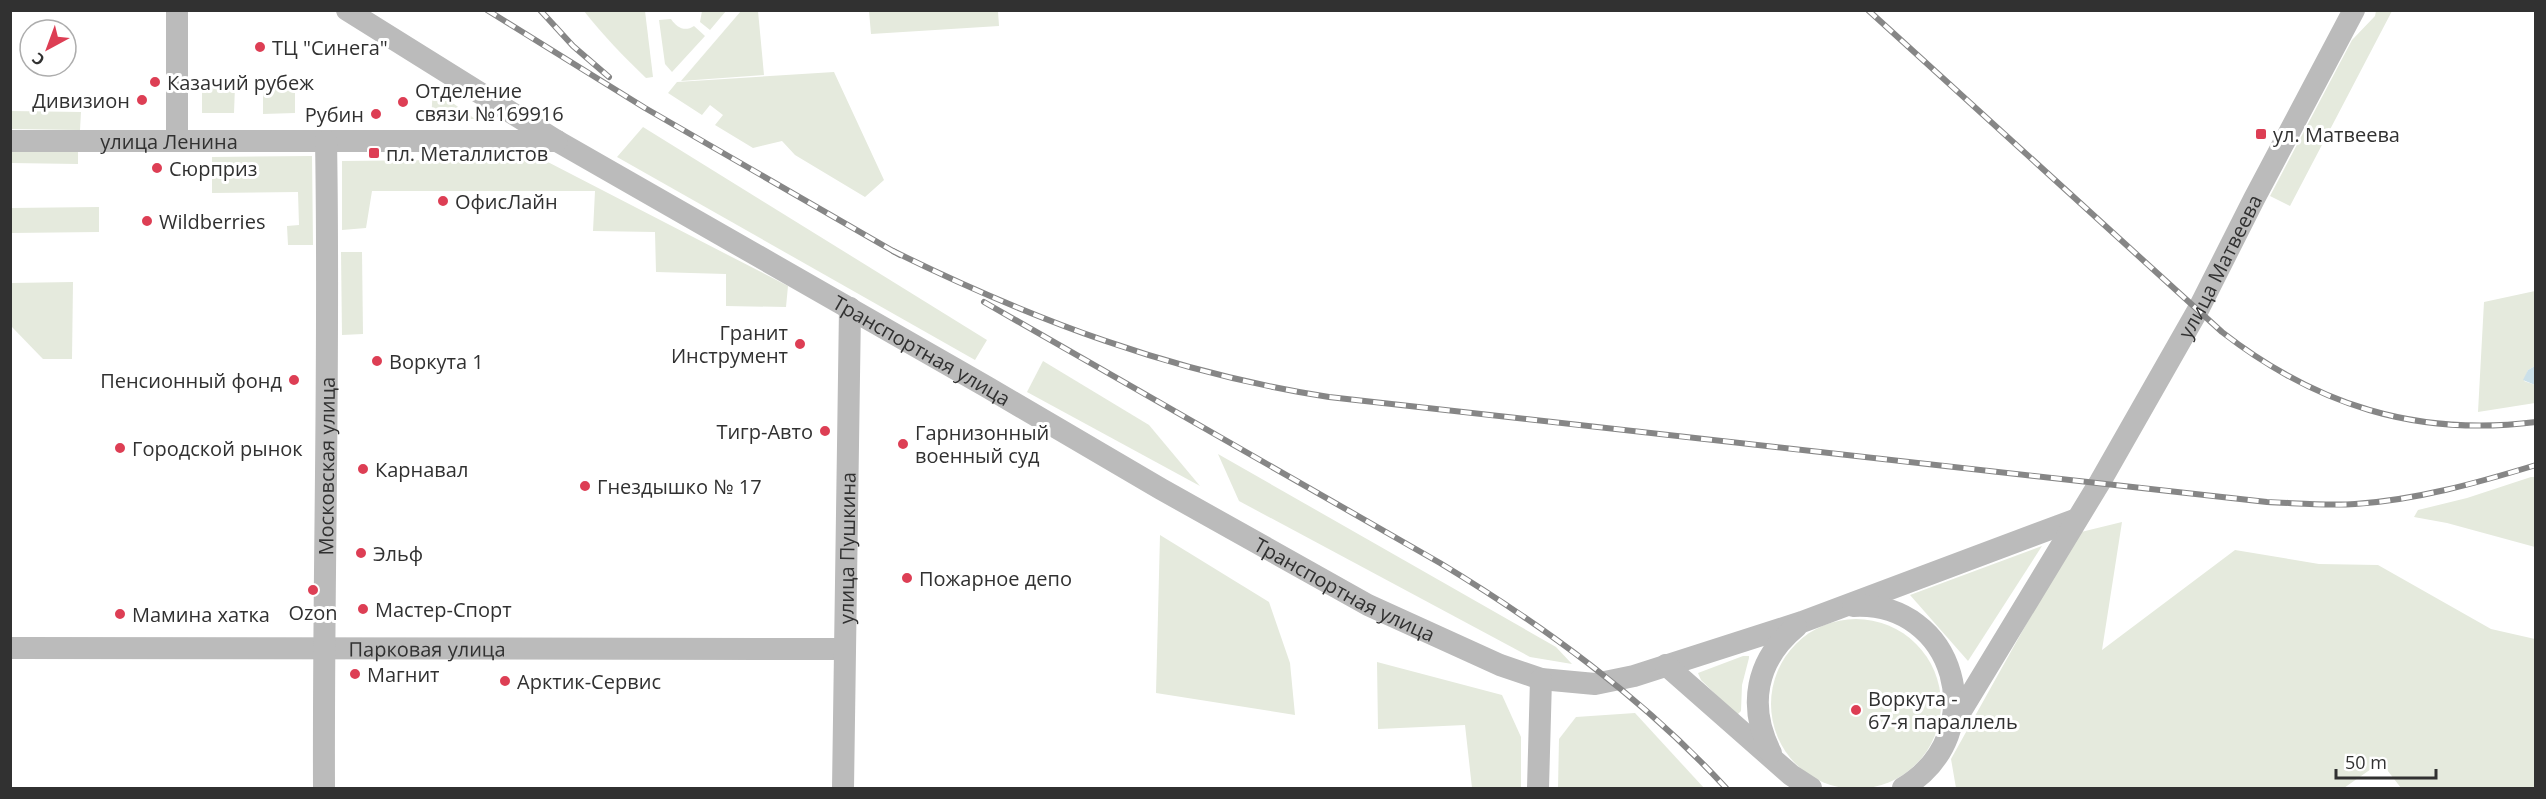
<svg xmlns="http://www.w3.org/2000/svg" width="2546" height="799" viewBox="0 0 2546 799" font-family="'Open Sans',sans-serif">
  <style>
    .green { fill: #e5eadd }
    .water { fill: #cbe0e9 }
    .lines { fill: none; stroke-linecap: round; stroke-linejoin: round }
    .secondary { stroke: #bbb; stroke-width: 22 }
    .rail-casing { stroke: #868686; stroke-width: 6 }
    .rail { stroke: #fff; stroke-width: 4; stroke-dasharray: 11; stroke-linecap: butt }
    .poi-dot { fill: #dd3e54; stroke: #fff; stroke-width: 2 }
    .labels { text-anchor: middle; dominant-baseline: central; stroke-width: 6; stroke-linejoin: round; paint-order: stroke }
    .poi-label { font-size: 20px; fill: #313131; stroke: #fff; text-anchor: start }
    .street-label { font-size: 20px; fill: #313131; stroke: #fff }
  </style>
  <rect width="100%" height="100%" fill="#fff"/>
  <!-- green -->
  <g class="green">
    <path d="M584,11h61l8,66 -7,1c-22,-21 -43,-43 -62,-67z"/>
    <path d="M702,11v-1l24,1 -16,19 -10,-8z"/>
    <path d="M741,11h17l6,64 -83,6z"/>
    <path d="M869,11h129l1,15 -128,8z"/>
    <path d="M2376,11h16l-102,195 -20,-10 82,-156 23,-24z"/>
    <path d="M671,19c6,9 14,13 23,7l11,10 -33,36 -7,-8 -6,-44z"/>
    <path d="M834,72l50,108 -19,17 -70,-42 -13,-14 -29,7 -38,-23 8,-10 -13,-10 -8,10 -34,-22 9,-11z"/>
    <path d="M202,86h33l-1,27h-32z"/>
    <path d="M263,86h32v27l-32,1z"/>
    <path d="M433,89l42,30h-44z"/>
    <path d="M11,111l70,1 -1,18 -69,-1z"/>
    <path d="M643,127l344,213 -12,20 -358,-203z"/>
    <path d="M78,146v18l-67,-1 -1,-16z"/>
    <path d="M312,156l1,89h-25l-1,-19 12,-1 -1,-33 -86,1v-36z"/>
    <path d="M542,159l246,127 -2,21 -60,-1v-32l-70,-2 -1,-40 -62,-1 2,-40h-223l-6,37 -24,2v-69z"/>
    <path d="M99,207v25l-88,1v-25z"/>
    <path d="M341,252h21l1,82 -21,1z"/>
    <path d="M73,282l-1,77h-29l-32,-33v-43z"/>
    <path d="M2535,291v75l-7,4 -4,11 11,4v18l-57,9 6,-110z"/>
    <path d="M1043,361l106,64 51,61 -173,-94z"/>
    <path d="M1218,454l338,193 16,17 -42,-7 -291,-156z"/>
    <path d="M2531,477h4v70l-88,-24 -33,-6 4,-7 49,-12z"/>
    <path d="M2122,522l-20,128 133,-100 84,14 59,1 113,64 44,10v149h-134l-20,-26 -37,26h-388l-5,-29 126,-226z"/>
    <path d="M1160,535l109,67 21,61 5,52 -139,-22z"/>
    <path d="M2042,546l-74,115 -58,-66z"/>
    <circle cx="1856" cy="704" r="85"/>
    <path d="M1743,656h6v2l-7,27 -1,26 -4,4 -36,-35 -3,-7z"/>
    <path d="M1377,662l125,33 19,42v51h-49l-7,-63 -87,4z"/>
    <path d="M1635,713l69,75h-146l1,-49 17,-22z"/>
  </g>
  <!-- water -->
  <path class="water" d="M2535,366v19l-12,-5 5,-10z"/>
  <g class="lines">
    <!-- secondary -->
    <g class="secondary">
      <path d="M177,10v131"/>
      <path id="s1" d="M347,10l210,131 430,246 174,102 207,116 132,60 41,14 54,5 39,-8 168,-54 275,-103"/>
      <path id="s2" d="M10,141h547"/>
      <path d="M1853,606c102,-6 141,127 50,182"/>
      <path id="s3" d="M10,648l835,1"/>
      <path d="M1666,665l125,110 20,13"/>
      <path id="s4" d="M1953,724l147,-242 98,-172 56,-111 100,-189"/>
      <path d="M1771,753c-24,-47 -15,-93 25,-126"/>
      <path id="s5" d="M324,788c-1,-215 6,-431 2,-647"/>
      <path id="s6" d="M843,788l7,-480"/>
      <path d="M1538,788l3,-109"/>
    </g>
    <!-- rail casing -->
    <g class="rail-casing">
      <g id="rail">
        <path d="M487,10l158,98 255,147"/>
        <path d="M540,10l33,36 36,31"/>
        <path d="M1868,10l354,322c94,73 194,105 314,90"/>
        <path d="M893,251c140,69 281,122 436,146l938,105c29,1 59,4 88,2 61,-4 122,-21 181,-39"/>
        <path d="M984,302l456,261c104,63 203,135 286,225"/>
      </g>
    </g>
    <!-- rail -->
    <use href="#rail" class="rail"/>
  </g>
  <!-- markers -->
  <g class="poi-dot">
    <circle cx="260" cy="47" r="6"/>
    <circle cx="155" cy="82" r="6"/>
    <circle cx="142" cy="100" r="6"/>
    <circle cx="403" cy="102" r="6"/>
    <circle cx="376" cy="114" r="6"/>
    <rect x="2255" y="128" width="12" height="12" rx="3"/>
    <rect x="368" y="147" width="12" height="12" rx="3"/>
    <circle cx="157" cy="168" r="6"/>
    <circle cx="443" cy="201" r="6"/>
    <circle cx="147" cy="221" r="6"/>
    <circle cx="800" cy="344" r="6"/>
    <circle cx="377" cy="361" r="6"/>
    <circle cx="294" cy="380" r="6"/>
    <circle cx="825" cy="431" r="6"/>
    <circle cx="903" cy="444" r="6"/>
    <circle cx="120" cy="448" r="6"/>
    <circle cx="363" cy="469" r="6"/>
    <circle cx="585" cy="486" r="6"/>
    <circle cx="361" cy="553" r="6"/>
    <circle cx="907" cy="578" r="6"/>
    <circle cx="313" cy="590" r="6"/>
    <circle cx="363" cy="609" r="6"/>
    <circle cx="120" cy="614" r="6"/>
    <circle cx="355" cy="674" r="6"/>
    <circle cx="505" cy="681" r="6"/>
    <circle cx="1856" cy="710" r="6"/>
  </g>
  <g class="labels">
    <!-- poi labels -->
    <g class="poi-label">
      <text x="272" y="47">ТЦ "Синега"</text>
      <text x="167" y="82">Казачий рубеж</text>
      <text x="415" y="90">Отделение<tspan x="415" dy="23">связи №169916</tspan></text>
      <text x="130" y="100" text-anchor="end">Дивизион</text>
      <text x="364" y="114" text-anchor="end">Рубин</text>
      <text x="2273" y="134">ул. Матвеева</text>
      <text x="386" y="153">пл. Металлистов</text>
      <text x="169" y="168">Сюрприз</text>
      <text x="455" y="201">ОфисЛайн</text>
      <text x="159" y="221">Wildberries</text>
      <text x="788" y="332" text-anchor="end">Гранит<tspan x="788" dy="23">Инструмент</tspan></text>
      <text x="389" y="361">Воркута 1</text>
      <text x="282" y="380" text-anchor="end">Пенсионный фонд</text>
      <text x="813" y="431" text-anchor="end">Тигр-Авто</text>
      <text x="915" y="432">Гарнизонный<tspan x="915" dy="23">военный суд</tspan></text>
      <text x="132" y="448">Городской рынок</text>
      <text x="375" y="469">Карнавал</text>
      <text x="597" y="486">Гнездышко № 17</text>
      <text x="373" y="553">Эльф</text>
      <text x="919" y="578">Пожарное депо</text>
      <text x="375" y="609">Мастер-Спорт</text>
      <text x="313" y="612" text-anchor="middle">Ozon</text>
      <text x="132" y="614">Мамина хатка</text>
      <text x="367" y="674">Магнит</text>
      <text x="517" y="681">Арктик-Сервис</text>
      <text x="1868" y="698">Воркута -<tspan x="1868" dy="23">67-я параллель</tspan></text>
    </g>
    <!-- street labels -->
    <g class="street-label">
      <text stroke="none"><textPath href="#s2" startOffset="159">улица Ленина</textPath></text>
      <text stroke="none"><textPath href="#s4" startOffset="530">улица Матвеева</textPath></text>
      <text stroke="none"><textPath href="#s1" startOffset="668">Транспортная улица</textPath></text>
      <text stroke="none"><textPath href="#s5" startOffset="322">Московская улица</textPath></text>
      <text stroke="none"><textPath href="#s6" startOffset="240">улица Пушкина</textPath></text>
      <text stroke="none"><textPath href="#s1" startOffset="1154">Транспортная улица</textPath></text>
      <text stroke="none"><textPath href="#s3" startOffset="417">Парковая улица</textPath></text>
    </g>
  </g>
  <!-- border -->
  <rect width="2546" height="799" fill="none" stroke="#313131" stroke-width="24"/>
  <!-- north arrow -->
  <g transform="translate(48 48) rotate(221)"><circle r="28" fill="#ffffff" stroke="#adadad" stroke-width="1.5"/>
  <path d="M0-4.5L10 22L0 15L-10 22Z" fill="#dd3e54"/>
  <text y="-9" font-size="16" font-weight="bold" text-anchor="middle" fill="#313131">С</text>
  </g>
  <!-- scale -->
  <path d="M2336 769v9h100v-9" fill="none" stroke="#313131" stroke-width="3"/>
  <text x="2345" y="769" font-size="18" fill="#313131" stroke="#ffffff" stroke-width="4.5" paint-order="stroke">50 m</text>
</svg>
